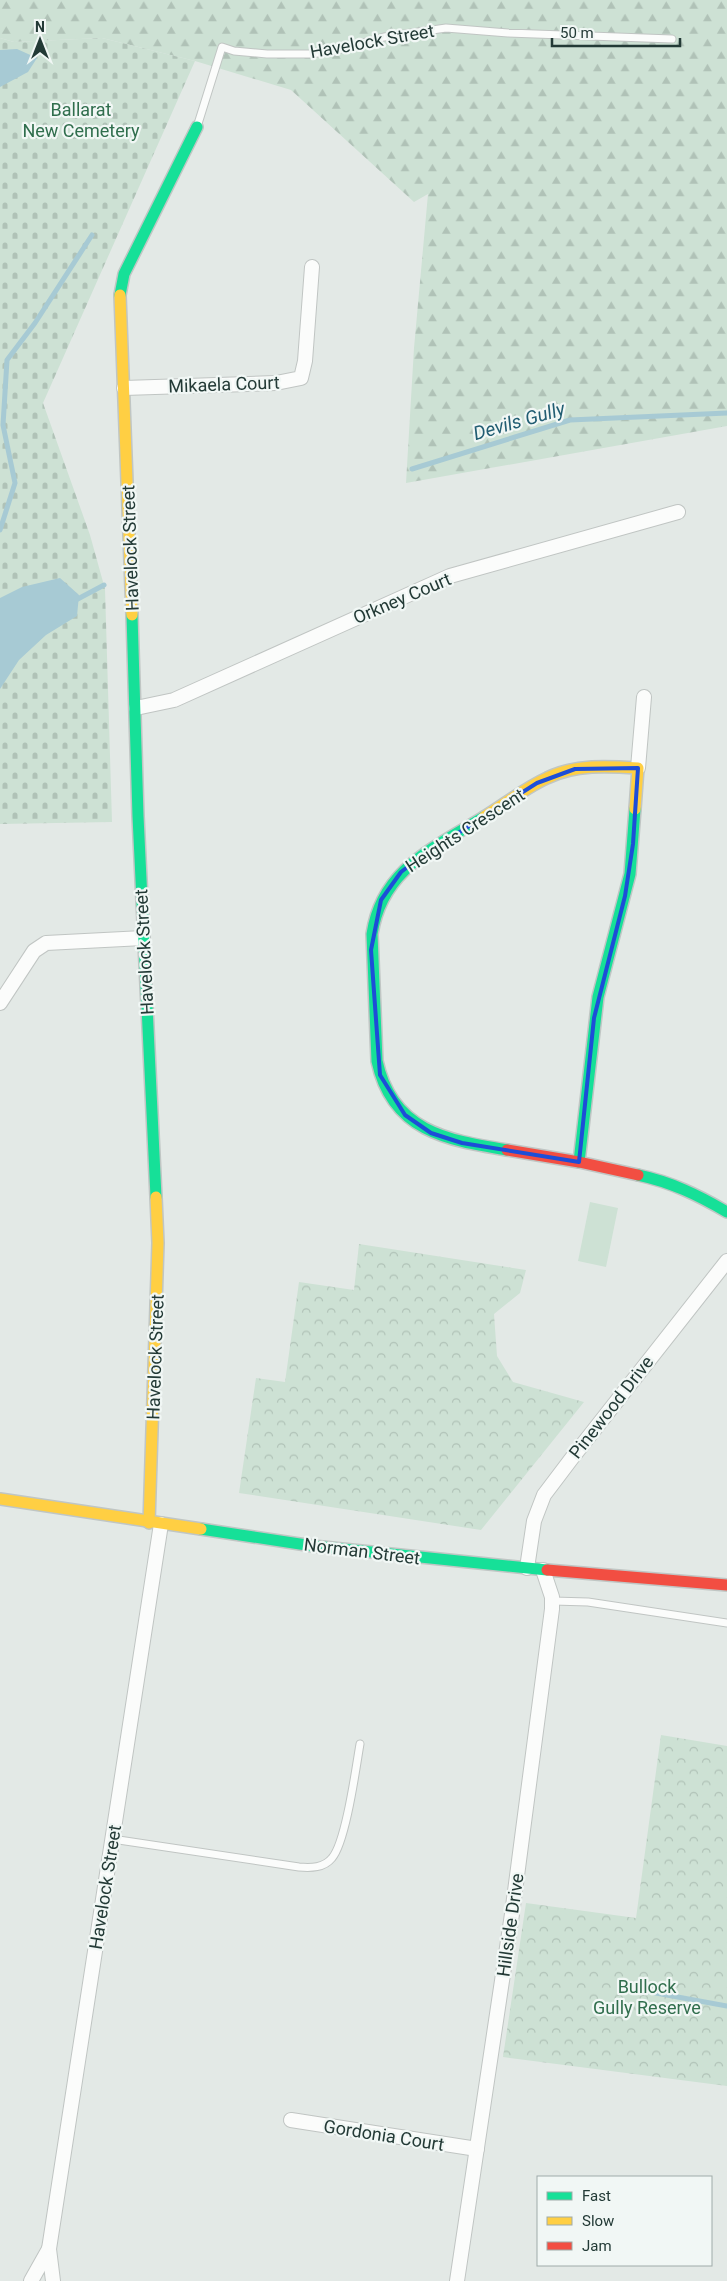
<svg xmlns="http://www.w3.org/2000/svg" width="727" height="2281" viewBox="0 0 727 2281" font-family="Roboto,sans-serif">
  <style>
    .forest { fill: url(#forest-firs) }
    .cemetery { fill: url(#cemetery-stones) }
    .park { fill: url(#park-crowns) }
    .pitch { fill: #cde1d4 }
    .water { fill: #a7cad4 }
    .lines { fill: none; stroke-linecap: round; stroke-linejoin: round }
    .stream { stroke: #a7cad4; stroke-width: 5 }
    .lane-casing { stroke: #c0c5c3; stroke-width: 9 }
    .street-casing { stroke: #c0c5c3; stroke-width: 16 }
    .fast-casing { stroke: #c0c6c4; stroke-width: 14 }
    .slow-casing { stroke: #c0c6c4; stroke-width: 14 }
    .jam-casing { stroke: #c0c6c4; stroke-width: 14 }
    .lane { stroke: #fbfcfb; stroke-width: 7 }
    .street { stroke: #fbfcfb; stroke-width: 14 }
    .fast { stroke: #16e098; stroke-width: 11 }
    .slow { stroke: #ffcf43; stroke-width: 11 }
    .jam { stroke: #f24e42; stroke-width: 11 }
    .marked { fill: none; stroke: #1d4ed8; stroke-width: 4; stroke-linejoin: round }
    .labels { text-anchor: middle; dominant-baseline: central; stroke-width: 4.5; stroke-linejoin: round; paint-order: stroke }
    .street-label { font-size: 18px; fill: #233a36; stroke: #f1f7f5 }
    .park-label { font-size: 18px; fill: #306e4d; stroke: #f1f7f5 }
    .water-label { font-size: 19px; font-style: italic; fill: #215d72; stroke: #f1f7f5 }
  </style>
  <defs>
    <pattern id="forest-firs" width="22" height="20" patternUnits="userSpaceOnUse" patternTransform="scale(1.25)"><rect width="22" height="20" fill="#cde1d4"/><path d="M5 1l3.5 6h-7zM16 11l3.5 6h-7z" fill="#b0c2b7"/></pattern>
    <pattern id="cemetery-stones" width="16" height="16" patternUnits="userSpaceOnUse" patternTransform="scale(1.25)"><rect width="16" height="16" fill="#cde1d4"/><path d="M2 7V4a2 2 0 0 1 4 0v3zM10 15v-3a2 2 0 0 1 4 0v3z" fill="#b0c2b7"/></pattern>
    <pattern id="park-crowns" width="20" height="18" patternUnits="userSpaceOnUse" patternTransform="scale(1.25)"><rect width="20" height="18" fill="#cde1d4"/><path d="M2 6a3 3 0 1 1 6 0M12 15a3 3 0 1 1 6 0" fill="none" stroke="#b0c2b7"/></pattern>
  </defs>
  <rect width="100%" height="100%" fill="#e3e9e6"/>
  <!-- forest -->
  <path class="forest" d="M0,0h727v426l-321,57 8,-135 14,-154 -14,8 -123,-112 -96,-29 -93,-23 -88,4 -14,-4z"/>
  <!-- cemetery -->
  <path class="cemetery" d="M0,38l14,4 88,-4 93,23 -152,342 47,132 15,54 7,233 -112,2z"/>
  <!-- park -->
  <g class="park">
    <path d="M359,1244l167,26 -6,23 -26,21 3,42 16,26 71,20 -103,128 -242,-37 17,-115 29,4 14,-100 55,8z"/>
    <path d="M661,1735l66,11v340l-224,-29 23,-154 110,15z"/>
  </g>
  <!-- pitch -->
  <path class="pitch" d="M590,1202l28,6 -12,59 -28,-6z"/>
  <!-- water -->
  <g class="water">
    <path d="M17,49l20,9 -9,14 -28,15v-37z"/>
    <path d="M60,578l19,17 -2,21 -31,19 -27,25 -19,29v-91l22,-11z"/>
  </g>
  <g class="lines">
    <!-- stream -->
    <g class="stream">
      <path d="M412,469l158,-49 157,-7"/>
      <path d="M0,530l15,-47 -12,-58 4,-65 28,-37 57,-88"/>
      <path d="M74,601l30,-16"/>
      <path d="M623,1987l104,19"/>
    </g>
    <!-- lane casing -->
    <g class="lane-casing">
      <g id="lane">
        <path d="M197,127l25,-80 12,4 33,3h43l24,-3 50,-14 62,-9 62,5 164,6"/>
        <path d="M553,1601l35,1 139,21"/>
        <path d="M112,1839l187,28c12,1 25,1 33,-9 14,-16 24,-91 28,-114"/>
      </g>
    </g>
    <!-- street casing -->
    <g class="street-casing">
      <g id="street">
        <path d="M124,388l152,-5 25,-5 4,-17 7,-94"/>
        <path d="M136,708l38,-8 276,-124 228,-64"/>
        <path d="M638,768l6,-71"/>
        <path d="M0,1003l34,-52 12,-8 97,-5"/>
        <path d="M527,1568l7,-47 10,-26 28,-37 155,-197"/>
        <path d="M291,2120l186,29"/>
        <path d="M31,2281l18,-32"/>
        <path d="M53,2281l-4,-32 112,-725"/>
        <path d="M457,2281l55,-367 40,-305v-12l-9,-27"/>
      </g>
    </g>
    <!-- fast casing -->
    <g class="fast-casing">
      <g id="fast">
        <path d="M120,295l4,-21 73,-147"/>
        <path d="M132,615l6,201 18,381"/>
        <path d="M484,817c-50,31 -102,52 -112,117l5,127c15,70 69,79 130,89"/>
        <path d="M579,1162l19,-165 32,-123 5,-65"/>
        <path d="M638,1175c33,7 60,20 89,37"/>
        <path d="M201,1529l112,17 234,24"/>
      </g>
    </g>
    <!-- slow casing -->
    <g class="slow-casing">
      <g id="slow">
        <path d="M120,295l12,320"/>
        <path d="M484,817c21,-13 41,-29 63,-39 28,-14 61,-12 91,-10l-3,41"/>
        <path d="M0,1499l201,30"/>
        <path d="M149,1523l9,-280 -2,-46"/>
      </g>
    </g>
    <!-- jam casing -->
    <g class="jam-casing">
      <g id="jam">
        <path d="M507,1150l72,12 59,13"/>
        <path d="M547,1570l180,15"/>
      </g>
    </g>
    <!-- lane -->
    <use href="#lane" class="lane"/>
    <!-- street -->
    <use href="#street" class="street"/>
    <!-- fast -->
    <use href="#fast" class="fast"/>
    <!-- slow -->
    <use href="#slow" class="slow"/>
    <!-- jam -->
    <use href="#jam" class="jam"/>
  </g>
  <!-- marked area -->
  <path class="marked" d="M638,768l-5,76 -8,52 -31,122 -15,144 -117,-19 -31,-10 -26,-18 -25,-40 -9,-125 10,-50 20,-28 21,-16 115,-73 38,-14z"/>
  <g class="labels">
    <!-- street labels -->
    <g class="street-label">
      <text transform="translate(372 41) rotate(-10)">Havelock Street</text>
      <text transform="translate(224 384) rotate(-2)">Mikaela Court</text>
      <text transform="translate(130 548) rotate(-92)">Havelock Street</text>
      <text transform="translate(402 598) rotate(-23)">Orkney Court</text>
      <text transform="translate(465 830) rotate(-33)">Heights Crescent</text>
      <text transform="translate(144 952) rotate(-93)">Havelock Street</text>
      <text transform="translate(155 1357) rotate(-88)">Havelock Street</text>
      <text transform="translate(611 1407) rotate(-52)">Pinewood Drive</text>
      <text transform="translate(362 1551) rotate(7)">Norman Street</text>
      <text transform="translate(105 1887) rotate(-81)">Havelock Street</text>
      <text transform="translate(510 1925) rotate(-82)">Hillside Drive</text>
      <text transform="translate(384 2135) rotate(9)">Gordonia Court</text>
    </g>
    <!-- park labels -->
    <g class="park-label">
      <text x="81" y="109">Ballarat<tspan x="81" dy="21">New Cemetery</tspan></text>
      <text x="647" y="1986">Bullock<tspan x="647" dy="21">Gully Reserve</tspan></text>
    </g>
    <!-- water labels -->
    <g class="water-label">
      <text transform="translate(519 421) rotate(-16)">Devils Gully</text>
    </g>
  </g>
  <!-- legend -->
  <rect x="537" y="2176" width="175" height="90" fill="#f1f7f5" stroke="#9faba9"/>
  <rect x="547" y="2192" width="25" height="8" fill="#16e098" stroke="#9faba9"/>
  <text x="582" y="2201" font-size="15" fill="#233a36">Fast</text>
  <rect x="547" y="2217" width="25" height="8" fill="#ffcf43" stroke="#9faba9"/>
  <text x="582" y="2226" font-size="15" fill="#233a36">Slow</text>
  <rect x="547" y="2242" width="25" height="8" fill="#f24e42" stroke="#9faba9"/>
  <text x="582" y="2251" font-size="15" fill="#233a36">Jam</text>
  <!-- north arrow -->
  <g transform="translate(40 40)" stroke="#f1f7f5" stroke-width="4" paint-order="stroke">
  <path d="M0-4L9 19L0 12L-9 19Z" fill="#233a36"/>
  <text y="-8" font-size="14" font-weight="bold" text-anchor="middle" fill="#233a36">N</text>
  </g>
  <!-- scale -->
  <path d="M552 38v8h128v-8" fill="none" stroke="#233a36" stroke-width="2.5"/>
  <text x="560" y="38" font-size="15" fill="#233a36" stroke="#f1f7f5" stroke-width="4" paint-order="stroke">50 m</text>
</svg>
